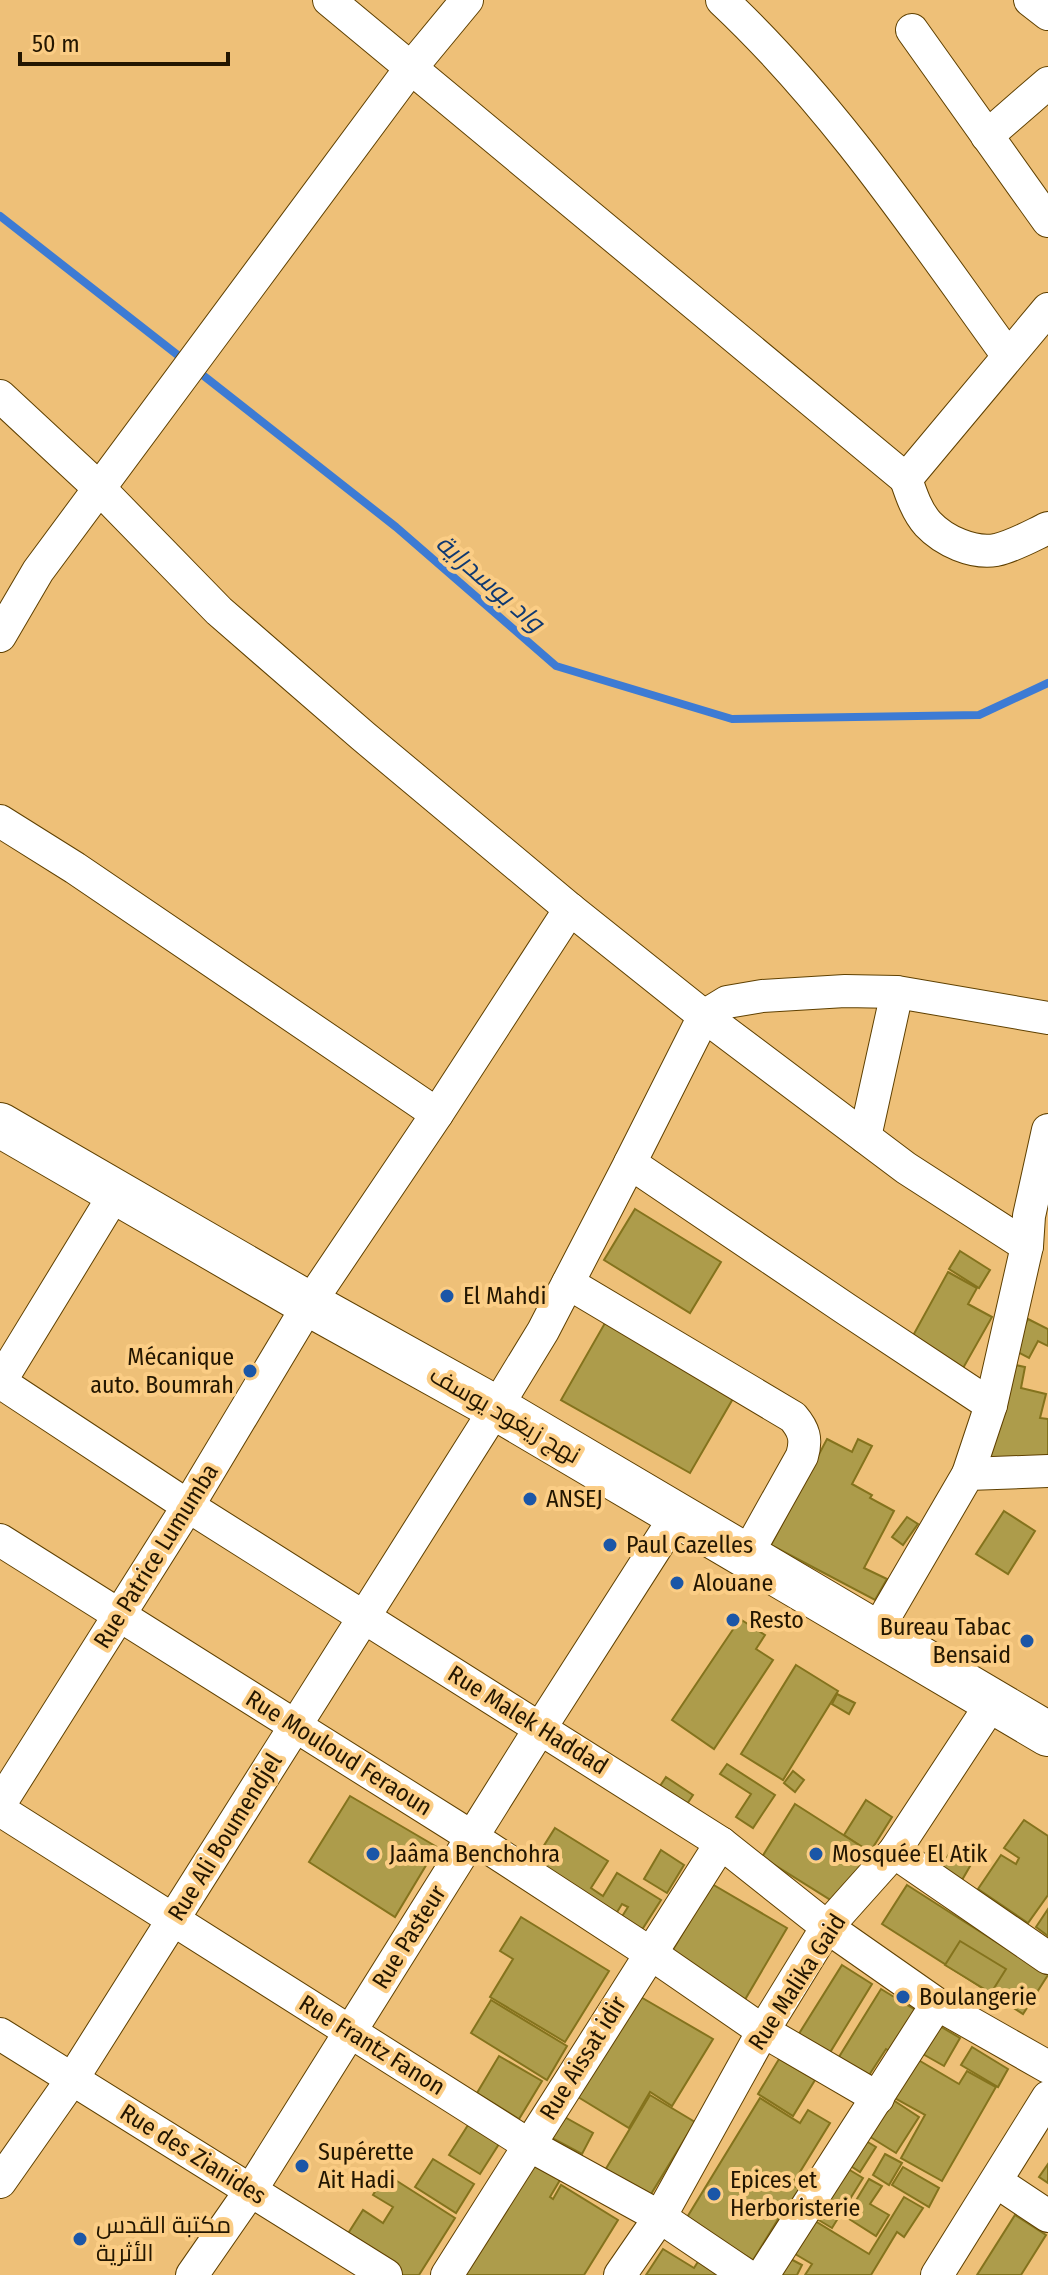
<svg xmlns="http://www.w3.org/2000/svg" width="1048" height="2275" viewBox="0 0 1048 2275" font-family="'Fira Sans Condensed',Cairo,sans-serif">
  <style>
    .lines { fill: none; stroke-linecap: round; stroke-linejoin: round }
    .stream { stroke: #3d7bd4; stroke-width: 8 }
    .building { fill: #ad9c4b; stroke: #84731d; stroke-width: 2 }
    .street-casing { stroke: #5f4000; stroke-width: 34 }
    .primary-casing { stroke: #5f4000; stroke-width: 46 }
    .street { stroke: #fff; stroke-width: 32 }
    .primary { stroke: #fff; stroke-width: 44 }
    .poi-dot { fill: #1b56a7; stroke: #fbcd85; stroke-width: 3 }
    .labels { text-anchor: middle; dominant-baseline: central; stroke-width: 8; stroke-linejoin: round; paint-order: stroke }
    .poi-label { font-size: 24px; fill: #231601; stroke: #fbcd85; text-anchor: start }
    .street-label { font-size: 24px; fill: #231601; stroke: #fbcd85 }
    .water-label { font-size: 26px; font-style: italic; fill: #0f3972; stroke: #fbcd85 }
  </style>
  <rect width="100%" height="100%" fill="#eec078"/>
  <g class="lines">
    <!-- stream -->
    <g class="stream">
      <path d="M0,216l184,144"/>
      <path d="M195,369l201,158 160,139 176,53 247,-4 69,-32"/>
    </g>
  </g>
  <!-- building -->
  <g class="building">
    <path d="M635,1209l86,53 -31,51 -86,-53z"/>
    <path d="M960,1251l30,19 -11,18 -30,-19z"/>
    <path d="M948,1272l29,16 -9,16 24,13 -30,53 -52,-29z"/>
    <path d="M609,1316l129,74 -48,83 -129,-73z"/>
    <path d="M1028,1319l20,10v17l-10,-5 -9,17 -17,-9z"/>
    <path d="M1006,1363l19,4 -4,21 25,6 -6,24 8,1v42l-60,-3z"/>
    <path d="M827,1439l25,13 6,-13 14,7 -20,38 20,11 -2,3 24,13 -30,57 23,11 -12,21 -104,-55z"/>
    <path d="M1004,1511l31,20 -27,43 -32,-20z"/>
    <path d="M907,1517l11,7 -15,21 -11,-8z"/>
    <path d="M740,1619l25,16 -9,14 17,11 -59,89 -42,-29z"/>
    <path d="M796,1665l42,26 -55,89 -42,-26z"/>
    <path d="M837,1694l18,9 -6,11 -17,-10z"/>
    <path d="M727,1764l48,31 -22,33 -17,-11 15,-23 -31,-20z"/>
    <path d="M793,1771l11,9 -9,12 -11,-9z"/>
    <path d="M666,1777l27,18 -8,12 -27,-18z"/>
    <path d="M350,1796l87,51 -42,70 -86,-55z"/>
    <path d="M866,1800l26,17 -22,35 -26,-17z"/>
    <path d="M795,1804l75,48 -33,52 -75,-47z"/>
    <path d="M1024,1820l24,16v59l-20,28 -50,-34 23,-34 15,9 3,-6 -15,-10z"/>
    <path d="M555,1828l53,33 -17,27 12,8 14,-23 44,27 -25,39 -20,-13 12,-19 -6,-3 -11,18 -83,-51z"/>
    <path d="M953,1848l20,13 -11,19 -21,-13z"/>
    <path d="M661,1850l23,15 -17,28 -23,-14z"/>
    <path d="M712,1884l75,44 -44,75 -75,-45z"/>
    <path d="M907,1885l141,90 -25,39 -141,-90z"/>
    <path d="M1048,1909v27l-12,-9z"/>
    <path d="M521,1917l88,54 -44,71 -75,-45 23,-38 -13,-8z"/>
    <path d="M960,1941l46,28 -15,24 -46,-28z"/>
    <path d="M842,1965l30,19 -46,75 -31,-19z"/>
    <path d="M881,1989l36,22 -26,41 -5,-3 -22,34 -30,-18z"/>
    <path d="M639,1996l74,43 -41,67 -22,-14 -21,36 -51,-31z"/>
    <path d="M491,2000l76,46 -20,34 -76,-47z"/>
    <path d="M938,2025l22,13 -16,28 -23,-13z"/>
    <path d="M972,2047l36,22 -10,18 -37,-22z"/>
    <path d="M499,2056l43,25 -23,38 -42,-26z"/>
    <path d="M915,2058l44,26 8,-13 29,16 -54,94 -41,-23 24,-43 -32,-18z"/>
    <path d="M779,2059l36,21 -22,36 -35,-22z"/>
    <path d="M650,2095l45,27 -47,77 -44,-27z"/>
    <path d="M760,2098l40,25 8,-13 22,13 -38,62 12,7 -17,28 -7,-4 -27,44 -67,-41z"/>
    <path d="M890,2098l29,19 -23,36 -29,-18z"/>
    <path d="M561,2115l32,18 -11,21 -32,-17z"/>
    <path d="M468,2125l31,19 -19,30 -31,-19z"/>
    <path d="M861,2138l15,9 -16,25 -14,-9z"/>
    <path d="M885,2154l17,9 -13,22 -16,-10z"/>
    <path d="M433,2159l41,25 -18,29 -41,-26z"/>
    <path d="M534,2164l26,16 -10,17 3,2 8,-14 57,35 -34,55h-119z"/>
    <path d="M1048,2164v19l-9,-6z"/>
    <path d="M903,2167l36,21 -10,19 -37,-22z"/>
    <path d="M848,2169l15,9 -31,50 -15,-9z"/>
    <path d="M386,2174l69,44 -36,57h-27l-50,-32 21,-33 20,13 10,-16 -20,-12z"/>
    <path d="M869,2179l13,7 -12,18 19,11 -13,21 -30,-19z"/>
    <path d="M904,2197l19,11 -19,29 -7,-5 -26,43h-66l7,-11 -22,-13 20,-33 59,36z"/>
    <path d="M1015,2215l31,20 -25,40h-44z"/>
    <path d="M663,2249l31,19 5,-8 25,15h-78z"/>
    <path d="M785,2256l17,9 -5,10h-23z"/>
  </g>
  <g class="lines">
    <!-- street casing -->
    <g class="street-casing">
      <g id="street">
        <path d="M329,0l577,479 142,-170"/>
        <path d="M722,0c111,104 197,233 286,356"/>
        <path d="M1030,0l18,14"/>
        <path d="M912,30l136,191"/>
        <path d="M987,136l61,-53"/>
        <path d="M0,396l99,92 120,123 144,125 207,173 134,107 202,152 121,78"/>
        <path d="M906,479c5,15 11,33 22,45 16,17 45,30 68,26 18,-4 35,-14 52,-22"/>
        <path d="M0,636l38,-65 372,-502 57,-69"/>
        <path d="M0,821l75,47 362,246"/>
        <path d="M865,1137l32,-145"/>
        <path d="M630,1163l74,-147 23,-14 35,-6 83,-5 52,1 151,26"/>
        <path d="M568,1283l225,134c11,13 14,22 9,39l-56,100"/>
        <path d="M0,1382l188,124 533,337 106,84 110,77 111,63"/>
        <path d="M0,1382l116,-190"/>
        <path d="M968,1474l23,-69 36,-159 2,-30 19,-86"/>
        <path d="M0,1540l472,297 178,116 113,78 115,67"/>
        <path d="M876,1632l92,-158 80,-3"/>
        <path d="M0,1804l188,-298 121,-202 128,-190 133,-205"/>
        <path d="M0,1810l529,335 131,72 86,58"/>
        <path d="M894,1852l154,106"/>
        <path d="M0,2034l386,241"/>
        <path d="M0,2182l73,-104 423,-670 47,-77 87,-168 216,146 145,96"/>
        <path d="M997,2182l51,34"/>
        <path d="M192,2275l59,-85 290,-463 135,-211"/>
        <path d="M447,2275l274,-432"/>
        <path d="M620,2275l40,-58 103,-186 64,-104 67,-75 98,-149"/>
        <path d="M763,2275l174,-271"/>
        <path d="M937,2275l111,-178"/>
      </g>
    </g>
    <!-- primary casing -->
    <g class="primary-casing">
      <path id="primary" d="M0,1125l309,179 187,104 552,326"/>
    </g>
    <!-- street -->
    <use href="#street" class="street"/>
    <!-- primary -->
    <use href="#primary" class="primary"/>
  </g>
  <!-- markers -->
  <g class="poi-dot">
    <circle cx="447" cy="1296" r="8"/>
    <circle cx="250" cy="1371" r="8"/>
    <circle cx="530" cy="1499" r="8"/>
    <circle cx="610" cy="1545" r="8"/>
    <circle cx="677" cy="1583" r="8"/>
    <circle cx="733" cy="1620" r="8"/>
    <circle cx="1027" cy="1641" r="8"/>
    <circle cx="373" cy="1854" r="8"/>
    <circle cx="816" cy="1854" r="8"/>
    <circle cx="903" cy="1997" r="8"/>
    <circle cx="302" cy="2166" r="8"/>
    <circle cx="714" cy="2194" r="8"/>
    <circle cx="80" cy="2239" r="8"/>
  </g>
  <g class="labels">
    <!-- poi labels -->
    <g class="poi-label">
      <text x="463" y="1296">El Mahdi</text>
      <text x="234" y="1357" text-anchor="end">Mécanique<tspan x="234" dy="28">auto. Boumrah</tspan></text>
      <text x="546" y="1499">ANSEJ</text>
      <text x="626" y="1545">Paul Cazelles</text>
      <text x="693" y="1583">Alouane</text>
      <text x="749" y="1620">Resto</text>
      <text x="1011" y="1627" text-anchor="end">Bureau Tabac<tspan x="1011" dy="28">Bensaid</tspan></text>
      <text x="389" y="1854">Jaâma Benchohra</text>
      <text x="832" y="1854">Mosquée El Atik</text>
      <text x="919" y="1997">Boulangerie</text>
      <text x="318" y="2152">Supérette<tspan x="318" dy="28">Ait Hadi</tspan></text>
      <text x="730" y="2180">Epices et<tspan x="730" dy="28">Herboristerie</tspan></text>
      <text x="96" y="2225">مكتبة القدس<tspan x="96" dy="28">الأثرية</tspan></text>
    </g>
    <!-- street labels -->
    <g class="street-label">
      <text transform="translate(505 1415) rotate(30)">نهج زيغود يوسف</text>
      <text transform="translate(156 1556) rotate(-58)">Rue Patrice Lumumba</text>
      <text transform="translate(528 1720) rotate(32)">Rue Malek Haddad</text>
      <text transform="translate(339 1753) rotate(32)">Rue Mouloud Feraoun</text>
      <text transform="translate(225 1837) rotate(-58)">Rue Ali Boumendjel</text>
      <text transform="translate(409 1937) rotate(-58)">Rue Pasteur</text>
      <text transform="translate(797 1982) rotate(-57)">Rue Malika Gaid</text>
      <text transform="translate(372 2045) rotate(32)">Rue Frantz Fanon</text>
      <text transform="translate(583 2058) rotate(-58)">Rue Aissat idir</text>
      <text transform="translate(193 2154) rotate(32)">Rue des Zianides</text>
    </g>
    <!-- water labels -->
    <g class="water-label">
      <text transform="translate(490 583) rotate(41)">واد بوسدراية</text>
    </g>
  </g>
  <!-- scale -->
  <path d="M20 52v12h208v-12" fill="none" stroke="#231601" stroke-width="4"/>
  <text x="32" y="52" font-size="24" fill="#231601" stroke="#fbcd85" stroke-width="6" paint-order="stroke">50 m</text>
</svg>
